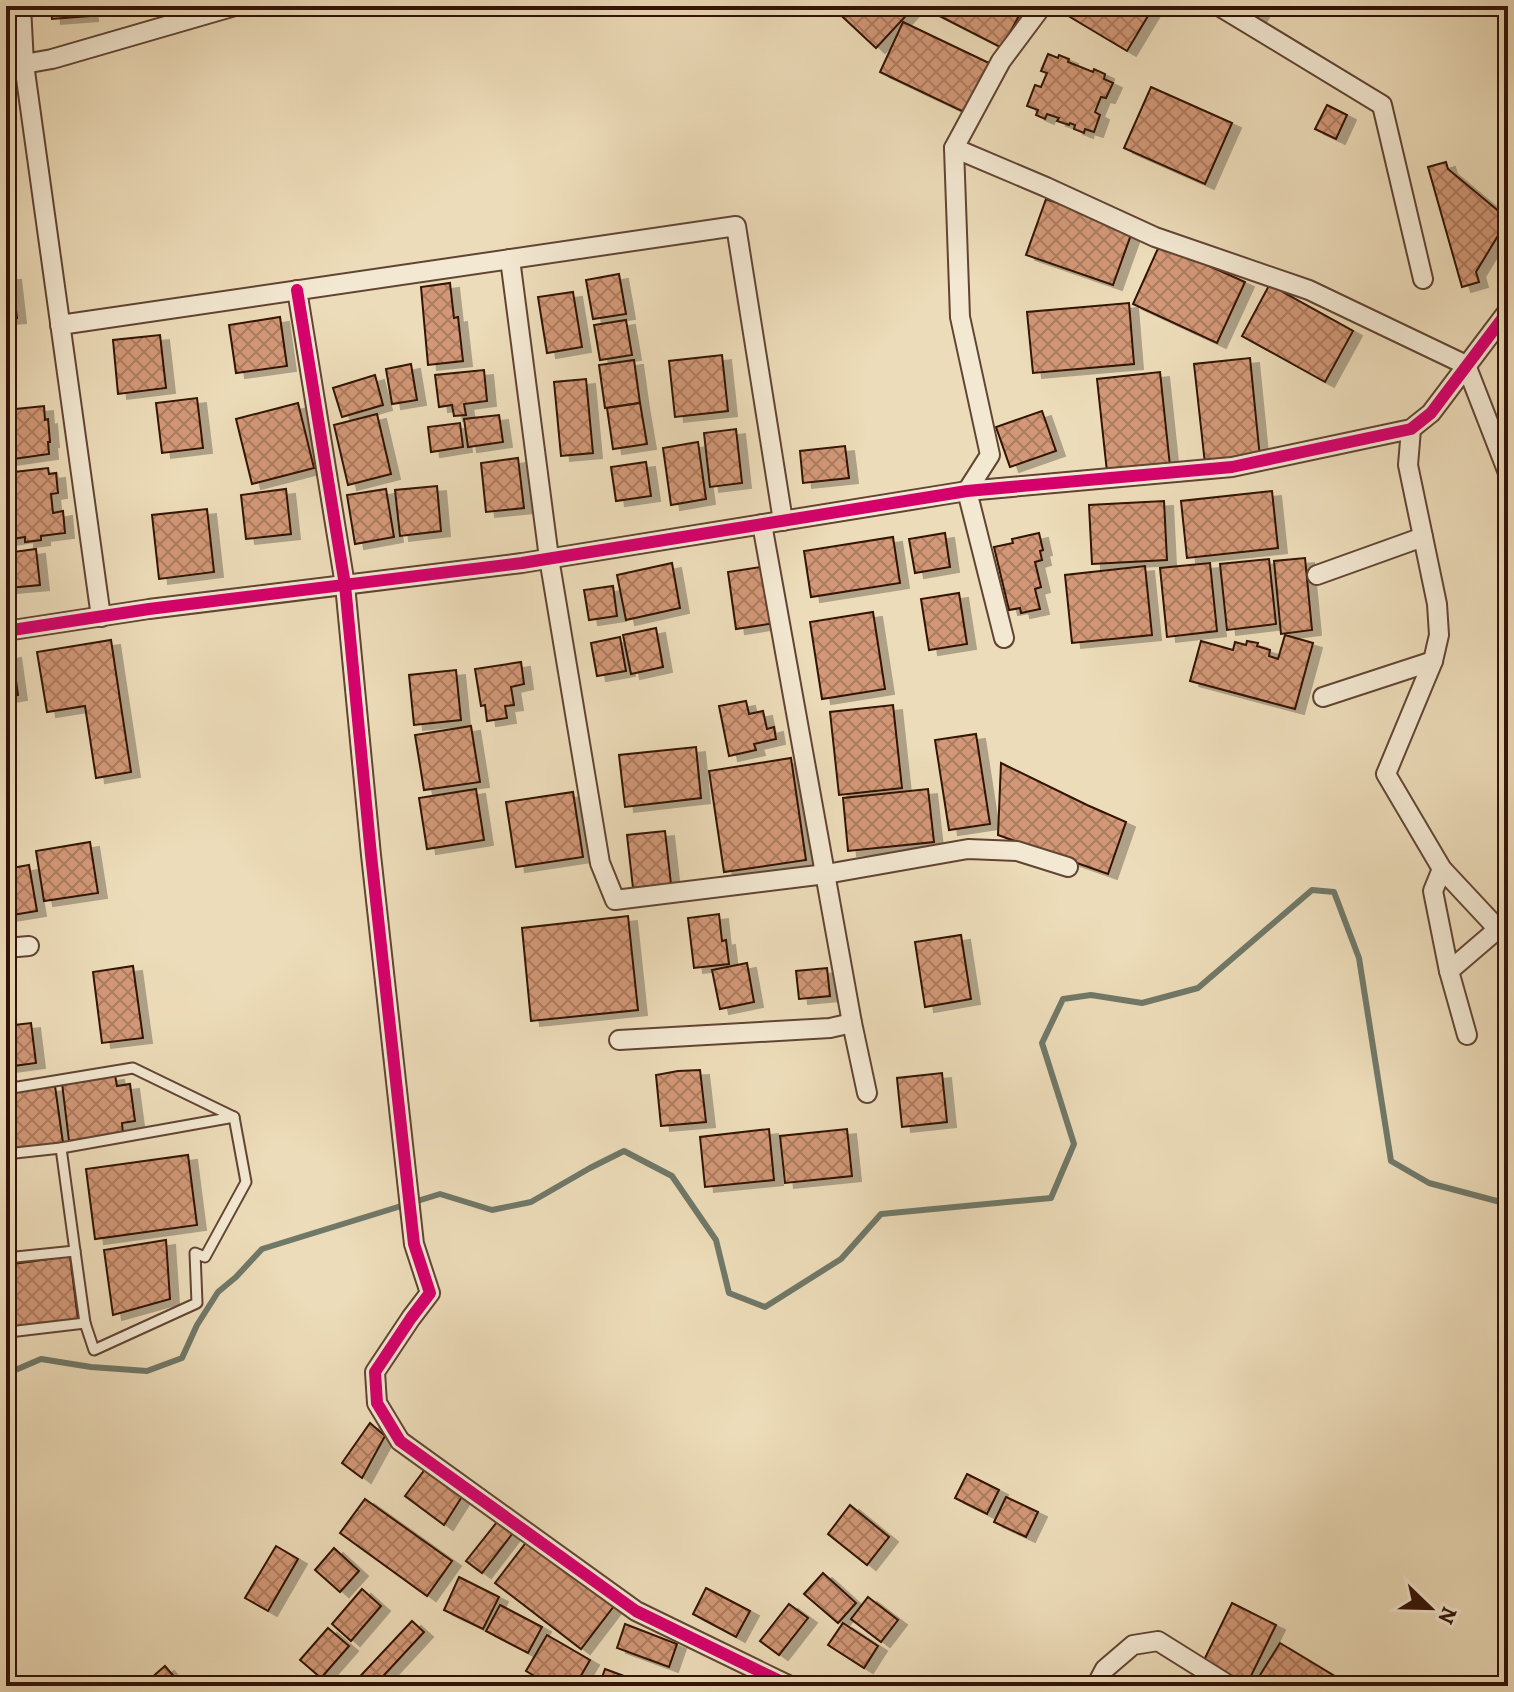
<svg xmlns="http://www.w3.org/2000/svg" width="1514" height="1692" viewBox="0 0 1514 1692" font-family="Alegreya,serif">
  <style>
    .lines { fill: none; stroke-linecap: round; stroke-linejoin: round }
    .stream { stroke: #707868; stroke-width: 6 }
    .building { fill: url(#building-cross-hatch); stroke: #321206; stroke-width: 2; filter: url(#shadow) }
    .lane-casing { stroke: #614433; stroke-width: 13 }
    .street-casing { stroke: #614433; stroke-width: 22 }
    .lane { stroke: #f3e8d2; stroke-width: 9 }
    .street { stroke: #f3e8d2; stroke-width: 18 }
    .cycleway-casing { stroke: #f3e8d2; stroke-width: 17 }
    .cycleway { stroke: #d6006c; stroke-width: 12 }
  </style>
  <defs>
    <pattern id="building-cross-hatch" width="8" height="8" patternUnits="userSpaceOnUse" patternTransform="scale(2)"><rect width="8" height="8" fill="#d39877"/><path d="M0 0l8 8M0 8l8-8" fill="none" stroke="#ac7b60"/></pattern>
    <filter id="shadow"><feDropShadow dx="9" dy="5" stdDeviation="0" flood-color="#0004"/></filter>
  </defs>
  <rect width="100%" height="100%" fill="#eddcb9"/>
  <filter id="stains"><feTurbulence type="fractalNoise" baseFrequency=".0025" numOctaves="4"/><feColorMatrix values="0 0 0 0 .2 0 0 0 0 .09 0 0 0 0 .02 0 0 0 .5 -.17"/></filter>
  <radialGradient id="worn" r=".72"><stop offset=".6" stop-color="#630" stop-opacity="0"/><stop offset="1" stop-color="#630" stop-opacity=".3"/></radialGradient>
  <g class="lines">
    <!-- stream -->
    <path class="stream" d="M6,1374l35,-15 50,8 56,4 35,-13 15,-33 21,-33 18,-15 26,-28 178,-55 52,16 39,-8 59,-34 34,-17 48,25 44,64 13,53 36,14 76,-48 40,-45 170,-16 23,-54 -32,-101 21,-44 28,-4 51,8 56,-15 114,-98 22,2 25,66 32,203 38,22 79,21"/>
  </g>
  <!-- building -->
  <g class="building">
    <path d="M51,6h63l-26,2 1,8 -37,3z"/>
    <path d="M831,6h84l-39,42z"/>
    <path d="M926,6h98l-22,42 -78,-40z"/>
    <path d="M1070,6h84l-27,45 -62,-37z"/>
    <path d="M1237,6h27l-8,13z"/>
    <path d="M903,22l86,41 -23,50 -86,-41z"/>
    <path d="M1048,54l10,4 1,-3 10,4 -1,3 25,10 1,-3 11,5 -1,5 9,4 -7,15 -5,-1 -6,15 5,3 -6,17 -9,-3 -1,4 -10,-4 1,-4 -5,-2 -1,2 -12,-4 2,-3 -12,-4 -2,5 -9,-4 2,-5 -11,-4 8,-21 6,2 6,-14 -6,-2z"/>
    <path d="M1151,87l81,36 -27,61 -81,-36z"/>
    <path d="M1327,105l20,10 -11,24 -21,-10z"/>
    <path d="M1446,162l2,7 60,50 -32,53 3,10 -17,5 -34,-120z"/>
    <path d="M1046,199l87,30 -20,56 -87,-30z"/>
    <path d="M1160,244l85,38 -28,61 -84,-39z"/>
    <path d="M619,274l7,40 -33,5 -7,-39z"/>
    <path d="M6,275h6l5,43 -11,1z"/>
    <path d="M1272,280l13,8 -2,4 70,39 -28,51 -83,-46z"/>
    <path d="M450,283l4,35 4,-1 5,44 -35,4 -7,-78z"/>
    <path d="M573,292l9,55 -35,6 -9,-56z"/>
    <path d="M1129,303l5,61 -101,9 -6,-61z"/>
    <path d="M280,317l7,49 -51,7 -7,-48z"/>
    <path d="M626,320l6,35 -32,5 -6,-35z"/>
    <path d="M160,335l6,53 -48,6 -5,-54z"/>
    <path d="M722,355l6,56 -53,6 -6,-56z"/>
    <path d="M1250,358l10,100 -55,6 -11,-100z"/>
    <path d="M634,360l6,43 -35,5 -6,-43z"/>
    <path d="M411,364l6,36 -25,4 -6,-35z"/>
    <path d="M484,370l3,31 -23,3 2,11 -12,1 -2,-11 -13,2 -4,-32z"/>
    <path d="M1160,372l10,94 -63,6 -10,-93z"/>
    <path d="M375,375l8,30 -41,12 -9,-29z"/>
    <path d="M586,379l7,74 -32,3 -7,-74z"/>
    <path d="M197,398l6,50 -41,5 -6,-50z"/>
    <path d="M298,403l16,65 -62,16 -16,-65z"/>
    <path d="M640,403l7,41 -34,5 -6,-41z"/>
    <path d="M44,406l1,14 3,-1 2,23h-2l1,12 -43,6v-50z"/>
    <path d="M1042,411l14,40 -46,16 -14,-40z"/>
    <path d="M377,414l14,60 -43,11 -14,-60z"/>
    <path d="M499,415l4,27 -35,5 -4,-28z"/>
    <path d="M460,423l3,24 -32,5 -3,-25z"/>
    <path d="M736,429l6,54 -32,4 -6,-54z"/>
    <path d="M698,442l8,57 -35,6 -8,-57z"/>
    <path d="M845,446l4,32 -46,5 -3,-32z"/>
    <path d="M518,458l6,50 -38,4 -5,-49z"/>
    <path d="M646,462l5,34 -35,5 -5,-34z"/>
    <path d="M48,468l1,6 7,-1 2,20 -7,1 2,19 10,-2 2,22 -24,3v4l-16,2v-5l-19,3v-67z"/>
    <path d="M437,486l4,45 -41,5 -5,-46z"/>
    <path d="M286,489l5,45 -45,5 -5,-44z"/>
    <path d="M386,489l8,48 -39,7 -8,-49z"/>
    <path d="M1272,491l6,57 -91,10 -6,-57z"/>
    <path d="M1164,501l3,59 -75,4 -3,-59z"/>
    <path d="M207,509l7,63 -55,7 -7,-64z"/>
    <path d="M945,533l5,34 -35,6 -6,-34z"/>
    <path d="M1039,533l4,17 -3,1 2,9 -7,2 6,25 -6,2 5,20 -19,4 -1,-5 -11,2 -15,-63 19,-4 -1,-4z"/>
    <path d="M893,537l7,46 -89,14 -7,-46z"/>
    <path d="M36,549l4,36 -31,3 -3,-35z"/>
    <path d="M1305,558l7,72 -31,4 -7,-73z"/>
    <path d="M1269,559l7,65 -49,6 -7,-66z"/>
    <path d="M672,563l8,45 -54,12 -9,-45z"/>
    <path d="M1210,563l7,68 -50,6 -7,-69z"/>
    <path d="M768,566l8,57 -40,6 -8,-57z"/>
    <path d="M1145,566l7,69 -80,8 -7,-68z"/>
    <path d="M613,586l4,30 -28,4 -5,-30z"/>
    <path d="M959,593l8,51 -38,6 -8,-51z"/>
    <path d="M873,612l12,77 -63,10 -12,-77z"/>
    <path d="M656,628l7,39 -32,7 -8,-39z"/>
    <path d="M1285,635l28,8 -18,66 -105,-28 11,-40 32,9 2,-8 11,3 1,-4 11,2 -1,3 13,4 -1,6 9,3z"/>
    <path d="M620,637l6,34 -29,5 -6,-33z"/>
    <path d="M111,640l20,132 -35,6 -11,-72 -38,6 -10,-60z"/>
    <path d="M12,653l6,42 -12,2v-43z"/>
    <path d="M521,662l3,22 -13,3 3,18 -9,1 2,12 -20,3 -2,-16 -4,1 -6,-37z"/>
    <path d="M456,670l5,50 -47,5 -5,-50z"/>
    <path d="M746,701l3,13 14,-3 4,18 7,-2 2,12 -22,5 2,6 -27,6 -10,-50z"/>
    <path d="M893,705l9,83 -63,7 -9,-83z"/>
    <path d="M471,726l9,56 -56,8 -9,-55z"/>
    <path d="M976,734l14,90 -41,6 -14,-90z"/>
    <path d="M696,747l5,51 -76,9 -6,-52z"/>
    <path d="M791,758l15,102 -82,12 -15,-101z"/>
    <path d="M1001,763l86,42 39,17 -18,52 -110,-39z"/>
    <path d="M476,789l8,51 -57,9 -8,-51z"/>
    <path d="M928,789l6,53 -86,9 -5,-53z"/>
    <path d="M573,792l10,65 -67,10 -10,-65z"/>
    <path d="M665,831l6,53 -38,4 -6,-53z"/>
    <path d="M90,842l8,51 -54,8 -8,-50z"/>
    <path d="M29,865l8,46 -31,5v-47z"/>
    <path d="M719,914l3,27 4,-1 3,24 -35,4 -6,-50z"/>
    <path d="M628,916l10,94 -107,11 -9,-93z"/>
    <path d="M961,935l10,64 -46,8 -10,-65z"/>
    <path d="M747,963l7,39 -34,7 -8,-39z"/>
    <path d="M133,966l10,72 -41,5 -9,-71z"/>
    <path d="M827,968l3,28 -31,3 -3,-28z"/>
    <path d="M31,1023l5,40 -30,4v-41z"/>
    <path d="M700,1070l6,52 -45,4 -5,-51 22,-4z"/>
    <path d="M942,1073l5,49 -45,5 -5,-49z"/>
    <path d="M115,1075l2,11 13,-2 5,37 -13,2 1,11 -54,7 -7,-58z"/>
    <path d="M55,1086l8,57 -57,8v-58z"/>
    <path d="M769,1129l5,51 -69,7 -5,-50z"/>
    <path d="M847,1129l5,47 -67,7 -5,-47z"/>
    <path d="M188,1155l9,70 -102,14 -9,-70z"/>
    <path d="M166,1240l4,59 -57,16 -9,-65z"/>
    <path d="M70,1256l8,63 -63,9 -9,-63z"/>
    <path d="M370,1423l15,13 -23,42 -20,-15z"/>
    <path d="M426,1468l37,27 -19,30 -39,-29z"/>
    <path d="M967,1474l32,16 -12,24 -32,-16z"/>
    <path d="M1006,1497l32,15 -12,25 -32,-15z"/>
    <path d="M365,1499l87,62 -25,35 -87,-63z"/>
    <path d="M850,1505l39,32 -22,28 -39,-31z"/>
    <path d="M501,1517l15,12 -34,44 -16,-12z"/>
    <path d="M528,1540l86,66 -33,43 -86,-66z"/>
    <path d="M276,1546l22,13 -30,52 -23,-13z"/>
    <path d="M334,1548l25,23 -19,21 -25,-22z"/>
    <path d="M823,1573l33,30 -18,20 -34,-29z"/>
    <path d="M459,1577l40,20 -16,32 -39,-19z"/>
    <path d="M706,1588l44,23 -14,26 -43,-23z"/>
    <path d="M362,1589l19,17 -30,35 -19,-17z"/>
    <path d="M868,1597l30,23 -17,22 -30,-23z"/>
    <path d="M1232,1603l44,22 -29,59 -44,-22z"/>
    <path d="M789,1604l19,14 -29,37 -19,-14z"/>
    <path d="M500,1605l42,22 -14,26 -42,-22z"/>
    <path d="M412,1621l12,11 -50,54h-23z"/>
    <path d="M843,1623l35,23 -14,22 -36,-23z"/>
    <path d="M625,1624l52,20 -8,23 -52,-19z"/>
    <path d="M328,1628l21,18 -28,32 -21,-18z"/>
    <path d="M547,1635l43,25 -15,26h-24l-25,-15z"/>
    <path d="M1280,1643l71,43h-84l-10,-6z"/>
    <path d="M165,1666l17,20h-40z"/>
    <path d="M605,1669l46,17h-52z"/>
  </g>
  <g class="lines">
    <!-- lane casing -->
    <g class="lane-casing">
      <g id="lane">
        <path d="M6,1089l127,-21 101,49 12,65 -41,75 -10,-4 2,50 -103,47 -9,-27 -76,9 -3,-19"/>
        <path d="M61,1148l173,-31"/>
        <path d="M6,1154l55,-6 14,103 -69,7"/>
        <path d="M75,1251l10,72"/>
      </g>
    </g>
    <!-- street casing -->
    <g class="street-casing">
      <g id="street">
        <path d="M21,6l3,58 77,553"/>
        <path d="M1219,6l163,99 41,174"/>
        <path d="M24,64l28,-5 183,-53"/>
        <path d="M954,148l92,39 109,50 154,53 157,75 42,108"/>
        <path d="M510,259l39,299 51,305 15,37 211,-26 142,-25 49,2 51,16"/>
        <path d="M297,290l48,295 26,270 43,389 16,49 -19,25 -36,54 2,31 23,38 236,170 154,75"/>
        <path d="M60,325l676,-99 47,295"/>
        <path d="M1411,429l-3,36 29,139 2,31 -6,26 -47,113 56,95 56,60 -49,42 18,64"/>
        <path d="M762,524l90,499 15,70"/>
        <path d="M1317,575l106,-38"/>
        <path d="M6,631l143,-22 373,-46 445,-72 265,-24 179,-38 20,-16 77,-102"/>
        <path d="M1004,638l-37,-147 23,-36 -30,-138 -6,-169 47,-87 41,-55"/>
        <path d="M1323,697l110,-36"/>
        <path d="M1442,869l-9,22 16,80"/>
        <path d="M6,948l23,-2"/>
        <path d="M619,1040l211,-12 22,-5"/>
        <path d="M1096,1686l9,-17 28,-24 25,-4 72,45"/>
      </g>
    </g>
    <!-- lane -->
    <use href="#lane" class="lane"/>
    <!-- street -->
    <use href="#street" class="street"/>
    <!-- cycleway casing -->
    <g class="cycleway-casing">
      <g id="cycleway">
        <path d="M297,290l48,295 26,270 43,389 16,49 -19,25 -36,54 2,31 23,38 236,170 154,75"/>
        <path d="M6,631l143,-22 373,-46 445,-72 265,-24 179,-38 20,-16 77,-102"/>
      </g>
    </g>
    <!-- cycleway -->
    <use href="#cycleway" class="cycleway"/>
  </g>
  <!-- margin -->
  <rect width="1514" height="1692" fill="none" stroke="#eddcb9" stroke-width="32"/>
  <rect x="8" y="8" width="1498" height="1676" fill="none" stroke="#321206" stroke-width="4"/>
  <rect x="16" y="16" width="1482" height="1660" fill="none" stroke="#321206" stroke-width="2"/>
  <!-- north arrow -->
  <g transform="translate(1430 1608) rotate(113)" stroke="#f3e8d2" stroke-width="6" paint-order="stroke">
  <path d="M0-6L14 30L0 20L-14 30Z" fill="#321206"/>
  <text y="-12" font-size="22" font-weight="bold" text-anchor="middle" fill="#321206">N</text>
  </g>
  <rect width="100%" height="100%" filter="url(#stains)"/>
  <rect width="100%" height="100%" fill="url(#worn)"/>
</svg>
